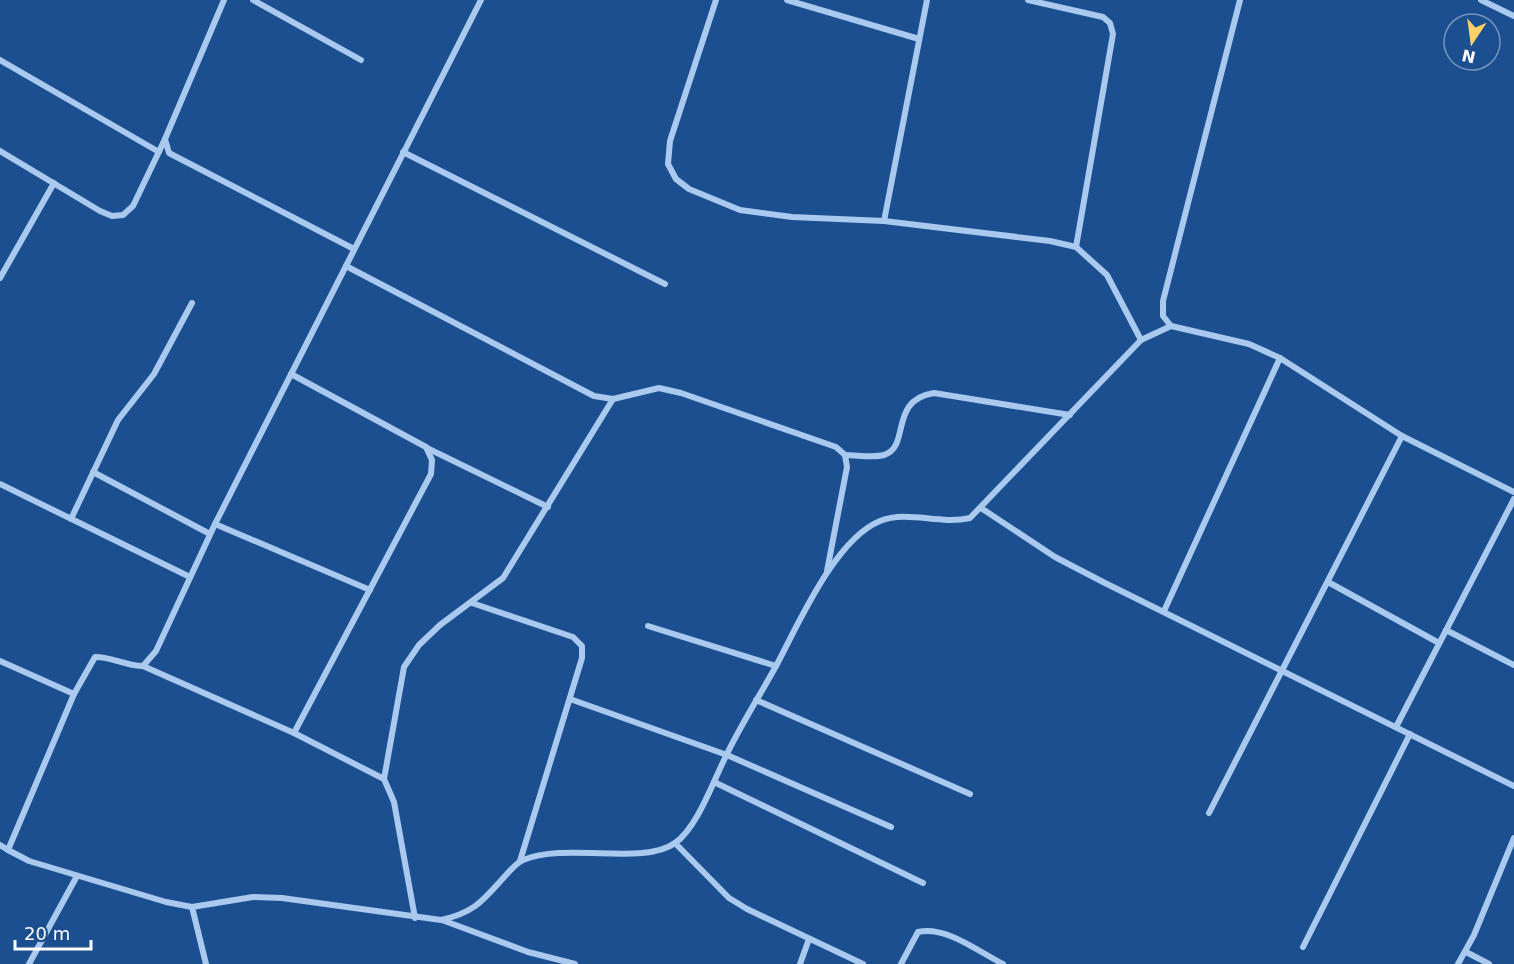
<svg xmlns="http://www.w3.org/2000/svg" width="1514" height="964" viewBox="0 0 1514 964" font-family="'DejaVu Sans',sans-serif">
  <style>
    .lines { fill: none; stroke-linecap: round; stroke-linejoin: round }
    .street { stroke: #a9c9ee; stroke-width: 6 }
  </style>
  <rect width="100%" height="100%" fill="#1b4f8f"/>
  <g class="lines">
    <!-- street -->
    <g class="street">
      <path d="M224,0l-59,139 4,14 185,96"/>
      <path d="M253,0l108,60"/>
      <path d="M481,0l-266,524 -59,127 -13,15c-17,0 -30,-9 -48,-9l-21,37 -66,156 21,11 137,41 26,5 61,-10 29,1 159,22c35,-8 42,-20 65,-45 5,-5 10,-12 17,-15 44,-18 120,6 152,-17 22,-15 38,-61 50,-85 15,-32 34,-61 51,-92 22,-41 59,-127 104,-145 29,-11 58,4 90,-3l171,-178 30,-14"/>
      <path d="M716,0l-46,141 -2,23 8,15 13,10 51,21 52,7 92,4 166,20 26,6 31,28 34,65"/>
      <path d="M787,0l132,39"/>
      <path d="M1028,0l75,17 7,6 3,11 -37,213"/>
      <path d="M1240,0l-77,301v15l8,10 78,18 31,14 122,78 112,56"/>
      <path d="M1481,0l33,16"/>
      <path d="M0,60l159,92"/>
      <path d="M0,151l100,60 12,5 11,-1 10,-9 32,-67"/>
      <path d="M403,152l262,132"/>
      <path d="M884,221l43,-221"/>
      <path d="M346,266l248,130 19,3 46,-11 22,5 155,54 9,8 2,12 -20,104"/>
      <path d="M0,278l54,-95"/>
      <path d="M291,374l135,73 6,13 -1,14 -137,259"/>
      <path d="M427,448l121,59"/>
      <path d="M845,455c12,0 28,3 39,0 27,-8 4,-55 50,-62l136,22"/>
      <path d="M93,472l117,62"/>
      <path d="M0,484l190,93"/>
      <path d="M981,508l74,49 48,25 411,204"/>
      <path d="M71,519l47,-99 36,-46 38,-71"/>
      <path d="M215,524l155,66"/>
      <path d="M1328,582l111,61"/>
      <path d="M472,603l101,34 9,9v12l-62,203"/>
      <path d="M1164,611l116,-253"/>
      <path d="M648,626l128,40"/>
      <path d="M1446,630l68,35"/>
      <path d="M0,661l74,33"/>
      <path d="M143,666l151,67 90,46 10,23 21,116"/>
      <path d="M570,699l157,56 164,72"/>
      <path d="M756,700l214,94"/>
      <path d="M1396,727l118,-228"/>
      <path d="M384,779l20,-112 15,-22 21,-20 63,-47 110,-179"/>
      <path d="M714,782l209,101"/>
      <path d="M1209,813l193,-377"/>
      <path d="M675,843l54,55 18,11 116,55"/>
      <path d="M0,845l8,5"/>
      <path d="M192,907l14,57"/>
      <path d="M442,920l86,32 47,12"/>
      <path d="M1303,947l107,-213"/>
      <path d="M1466,952l23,12"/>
      <path d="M29,964l48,-88"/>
      <path d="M800,964l9,-25"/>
      <path d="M901,964l17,-32c27,-7 61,20 85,32"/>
      <path d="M1458,964l16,-29 40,-97"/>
    </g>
  </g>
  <!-- north arrow -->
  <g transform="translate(1472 42) rotate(193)"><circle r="28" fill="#1b4f8f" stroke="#7695bc" stroke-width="1.5"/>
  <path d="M0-4.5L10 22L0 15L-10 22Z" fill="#ffd166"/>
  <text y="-9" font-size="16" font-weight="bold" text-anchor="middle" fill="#ffffff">N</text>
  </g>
  <!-- scale -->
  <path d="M15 940v9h76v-9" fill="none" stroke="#ffffff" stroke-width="3"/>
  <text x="24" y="940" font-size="18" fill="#ffffff" stroke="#1b4f8f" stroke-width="4.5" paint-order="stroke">20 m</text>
</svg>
